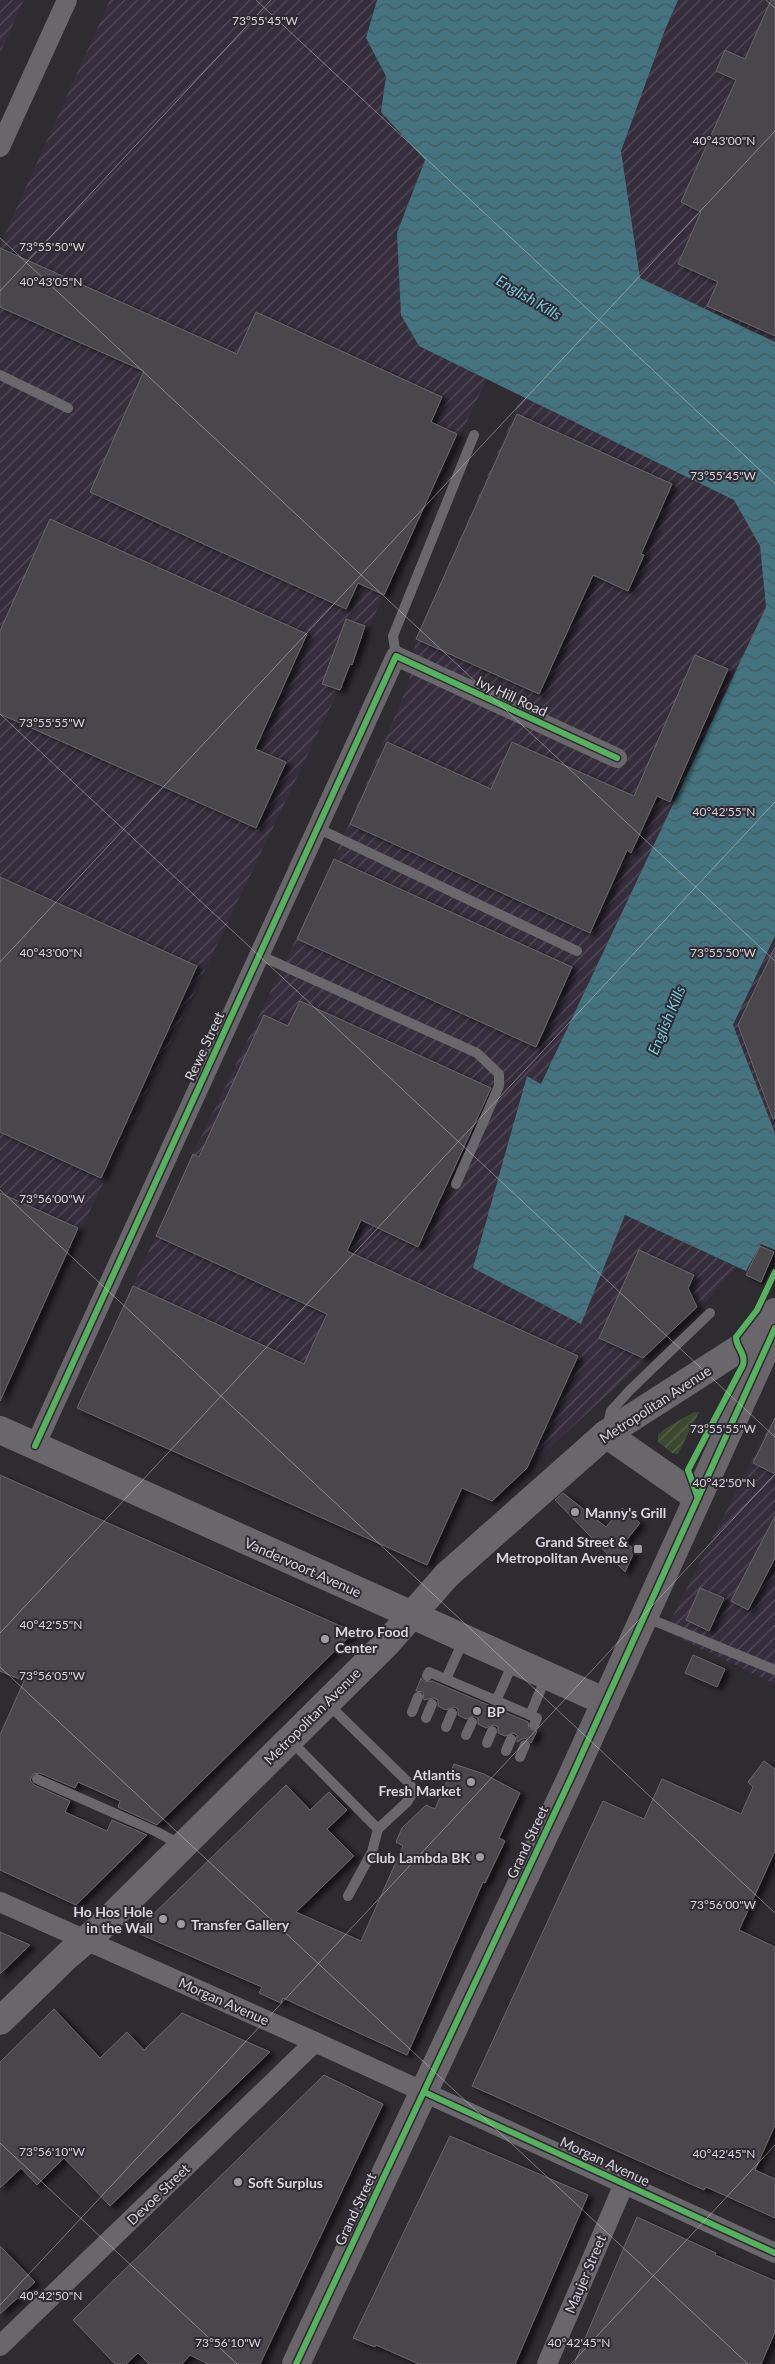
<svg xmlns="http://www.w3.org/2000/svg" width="775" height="2364" viewBox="0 0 775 2364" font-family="Lato,sans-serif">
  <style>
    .industrial { fill: url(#industrial-furrows) }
    .garden { fill: url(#garden-furrows) }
    .water { fill: url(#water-waves) }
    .building { fill: #4a474c; stroke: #69666a; filter: url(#shadow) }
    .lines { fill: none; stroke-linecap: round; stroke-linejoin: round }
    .lane { stroke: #6a676c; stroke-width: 10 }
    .street { stroke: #6a676c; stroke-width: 20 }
    .secondary { stroke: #6a676c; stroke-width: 28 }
    .primary { stroke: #6a656a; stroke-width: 28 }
    .cycleway-casing { stroke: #2e2933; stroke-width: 9 }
    .cycleway { stroke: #56b35d; stroke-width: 6 }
    .ticks { fill: none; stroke: #d9d6dc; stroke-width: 1; stroke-opacity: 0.45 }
    .poi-dot { fill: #9d9aa0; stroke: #2e2933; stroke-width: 2 }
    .labels { text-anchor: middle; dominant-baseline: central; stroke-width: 4; stroke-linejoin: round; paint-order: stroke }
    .street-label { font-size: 14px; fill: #d9d6dc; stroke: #2e2933 }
    .poi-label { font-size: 14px; font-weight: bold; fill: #d9d6dc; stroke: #2e2933; text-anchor: start }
    .water-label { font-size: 15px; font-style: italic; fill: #76cde3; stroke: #2e2933 }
    .ticks-label { font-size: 12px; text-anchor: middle; fill: #d9d6dc; stroke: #2e2933; stroke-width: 4; stroke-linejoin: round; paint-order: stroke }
  </style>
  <defs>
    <pattern id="industrial-furrows" width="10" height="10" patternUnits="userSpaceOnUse" patternTransform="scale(1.25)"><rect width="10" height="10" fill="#362e3d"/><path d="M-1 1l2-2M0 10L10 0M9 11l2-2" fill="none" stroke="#524c58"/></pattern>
    <pattern id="garden-furrows" width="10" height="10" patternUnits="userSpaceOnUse" patternTransform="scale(1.25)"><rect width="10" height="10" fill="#3d4830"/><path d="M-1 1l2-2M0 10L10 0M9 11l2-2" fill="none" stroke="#58624d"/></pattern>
    <pattern id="water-waves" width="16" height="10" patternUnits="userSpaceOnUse" patternTransform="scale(1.25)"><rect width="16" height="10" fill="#457480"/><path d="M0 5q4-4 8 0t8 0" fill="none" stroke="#435d64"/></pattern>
    <filter id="shadow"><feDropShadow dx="5.5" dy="3" stdDeviation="2.5" flood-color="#0009"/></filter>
  </defs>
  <rect width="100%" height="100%" fill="#2e2b31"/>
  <!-- industrial -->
  <g class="industrial">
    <path d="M0,0h24l-24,53z"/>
    <path d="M110,0h267l-11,38 20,37 -4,37 43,48 -28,73 22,113 68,33 -481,1008 -6,-3v-1139z"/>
    <path d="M678,0h97v342l-135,-64 -19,-127 44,-121z"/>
    <path d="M522,396l212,104 26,46 6,61 -225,477 -13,-8 97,139 112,52 -41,46 -204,188 -30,-13 -212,-3 -173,-77 116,-254 141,-295 74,-174 8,-46z"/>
    <path d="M775,936v197l-42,-108z"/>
    <path d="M775,1422v262l-110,-53 106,-208z"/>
  </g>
  <!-- garden -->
  <path class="garden" d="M694,1412h5l-21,42 -6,-1 -14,-11v-7l8,-7z"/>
  <!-- water -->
  <path class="water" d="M377,0h301l-13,30 -44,121 19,127 135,64v594l-42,89 42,108v117l-14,-6 -15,27 -121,-56 -44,109 -108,-56 54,-192 14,8 225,-477 -6,-61 -26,-46 -315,-154 -18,-31 -4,-82 28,-73 -44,-48 5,-36 -20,-38z"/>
  <!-- building -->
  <g class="building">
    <path d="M771,0h4v336l-68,-30 11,-24 -40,-18 23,-52 -20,-10 55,-122 -20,-9 9,-21 20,9z"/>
    <path d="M0,248l237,106 19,-42 186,85 -11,25 26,12 -73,161 -26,-12 -12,26 -256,-117 54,-121 -144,-64z"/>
    <path d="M517,414l155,70 -31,70 3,1 -16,36 -35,-16 -54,119 -123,-55z"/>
    <path d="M50,519l257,115 -52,115 31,13 -30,66 -256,-114v-83z"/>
    <path d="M346,619l19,7 -13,39 -2,-1 -10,26 -18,-6z"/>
    <path d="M695,655l33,14 -58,133 -13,-6 -26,57 -4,-3 -37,83 -240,-109 37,-82 104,47 21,-47 122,54z"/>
    <path d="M334,859l238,108 -36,80 -239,-108z"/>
    <path d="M0,877l197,89 -96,212 -101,-46z"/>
    <path d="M775,947v172h-2l-35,-94z"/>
    <path d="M300,1001l191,87 -73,159 -57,-27 -14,31 231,105 -51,112 -35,33 -30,-13 -35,77 -350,-157 56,-122 171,78 23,-50 -171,-78 37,-82 6,3 65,-142 24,11z"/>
    <path d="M0,1193l78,35 -78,173z"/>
    <path d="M760,1246l14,6 -13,30 -15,-7z"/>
    <path d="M639,1250l55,25 -6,13 9,19 -54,51 -44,-20z"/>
    <path d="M775,1418v56l-22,-11z"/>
    <path d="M0,1475l354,157 -197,193 -39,-18 2,-6 -42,-19 -3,6 -35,-15 -7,1 -3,6 4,5 36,16 -5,11 42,19 5,-11 35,15 -71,70 -76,-35v-135l24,-54 -24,-10z"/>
    <path d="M563,1493l43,34 16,-19 18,15 -15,19 10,8 -10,22 -70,-72z"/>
    <path d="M775,1516v42l-27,52 -17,-9z"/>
    <path d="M700,1588l24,10 -15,33 -23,-11z"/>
    <path d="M693,1655l32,14 -8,18 -32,-14z"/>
    <path d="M421,1678l3,4 8,-1 96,41 1,7 8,2 -6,12 -6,-5 -8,4v-7l-4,-2 -8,3 -7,-3v-6l-4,-2 -8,3 -8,-4v-6l-4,-2 -8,3 -8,-4v-6l-4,-2 -8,3 -8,-4v-6l-4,-2 -10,2 -1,-8 -7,-1z"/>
    <path d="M764,1761l11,8v82l-36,79 36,17v178l-20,45 20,9v39l-69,-31 -2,3 -232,-104 131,-285 41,18 18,-40 79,35 12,-27 -5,-5z"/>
    <path d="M454,1764l30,10 36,19 -21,45 6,3 -20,42 -2,-1 -76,173 -124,-57 -2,5 -22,-10 3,-6 -127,-55 151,-147 24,25 19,-18 18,18 -20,19 27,27 -58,56 65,29 42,-95 -7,-4 6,-14 24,-23 9,4z"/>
    <path d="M0,1932l30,13 -30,29z"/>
    <path d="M54,2009l46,49 27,-26 17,18 38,-37 88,39 -160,154 -46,-48 -27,27 -16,-17 -21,20v-126z"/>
    <path d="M324,2075l59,29 -123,260h-52l-18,-9 -8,9h-33l-11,-11 -12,11h-11l-42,-44z"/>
    <path d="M450,2136l138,59 -73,169h-96l-43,-19 -1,2 -22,-9z"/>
    <path d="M637,2217l79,36 -1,2 60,26v51l-14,32h-187z"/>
    <path d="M0,2246l35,36 -35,32z"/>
  </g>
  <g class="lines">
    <!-- lane -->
    <g class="lane">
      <path d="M0,375l68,33"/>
      <path d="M396,656l-3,-20 81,-201"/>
      <path d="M317,828l260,123"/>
      <path d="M259,955l218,98 22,21v12l-43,98"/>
      <path d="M607,1428l4,-17 19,-21 80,-77"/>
      <path d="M645,1617l130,53"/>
      <path d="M427,1676l2,-4 108,46 -3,7"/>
      <path d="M446,1679l18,-40"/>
      <path d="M496,1701l17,-38"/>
      <path d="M412,1712l6,-15"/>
      <path d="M530,1715l16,-38"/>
      <path d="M426,1718l6,-14"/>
      <path d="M446,1727l6,-14"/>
      <path d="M466,1735l6,-13"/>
      <path d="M291,1741l87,88 29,-27 7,-11 -5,-8 -81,-79"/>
      <path d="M487,1743l5,-12"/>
      <path d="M506,1751l5,-12"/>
      <path d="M520,1757l5,-12"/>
      <path d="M37,1779l120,53 24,13"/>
      <path d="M348,1896l24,-44 6,-23"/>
    </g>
    <!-- street -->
    <g class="street">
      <path d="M0,147l67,-147"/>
      <path d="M35,1446l361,-790 221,102"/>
      <path d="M0,1902l315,140 460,211"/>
      <path d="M0,2346l315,-304"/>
      <path d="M547,2364l77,-180"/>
    </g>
    <!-- secondary -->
    <g class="secondary">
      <path d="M0,1430l606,272"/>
      <path d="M606,1434l92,64"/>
      <path d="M0,2021l68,-66 32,-27 287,-285 60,-68 159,-141 134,-86 14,-11 21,-25"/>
    </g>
    <!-- primary -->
    <path class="primary" d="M296,2364l275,-586 204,-450"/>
    <!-- cycleway casing -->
    <g class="cycleway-casing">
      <g id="cycleway">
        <path d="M35,1446l361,-790 221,102"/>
        <path d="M698,1498l-10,-28 55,-105c3,-12 -7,-17 -7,-28l21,-27 18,-38"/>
        <path d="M424,2092l351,161"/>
        <path d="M296,2364l275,-586 204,-450"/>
      </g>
    </g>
    <!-- cycleway -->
    <use href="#cycleway" class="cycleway"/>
  </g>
  <!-- ticks -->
  <path class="ticks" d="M256,0l519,484M766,0l9,8M0,238l775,723M0,291l271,-291M0,714l775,723M0,962l775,-831M0,1190l775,723M0,1633l775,-831M0,1667l748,697M0,2143l237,221M0,2305l775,-831M571,2364l204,-219"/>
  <!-- markers -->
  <g class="poi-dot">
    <circle cx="575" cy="1512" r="5"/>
    <rect x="633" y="1544" width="10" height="10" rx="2.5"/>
    <circle cx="325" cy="1639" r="5"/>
    <circle cx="477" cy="1711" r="5"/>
    <circle cx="471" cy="1782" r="5"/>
    <circle cx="480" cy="1857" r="5"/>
    <circle cx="163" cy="1919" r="5"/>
    <circle cx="181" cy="1924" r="5"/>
    <circle cx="238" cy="2182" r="5"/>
  </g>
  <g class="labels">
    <!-- street labels -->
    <g class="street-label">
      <text transform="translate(512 696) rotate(25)">Ivy Hill Road</text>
      <text transform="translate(204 1046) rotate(-65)">Rewe Street</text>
      <text transform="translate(655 1404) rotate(-33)">Metropolitan Avenue</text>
      <text transform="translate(303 1567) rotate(24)">Vandervoort Avenue</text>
      <text transform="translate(312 1716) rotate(-45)">Metropolitan Avenue</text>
      <text transform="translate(527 1842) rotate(-65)">Grand Street</text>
      <text transform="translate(224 2001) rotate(24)">Morgan Avenue</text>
      <text transform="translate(605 2161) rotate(25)">Morgan Avenue</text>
      <text transform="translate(158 2194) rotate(-44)">Devoe Street</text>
      <text transform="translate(355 2209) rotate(-65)">Grand Street</text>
      <text transform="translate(585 2274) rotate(-67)">Maujer Street</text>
    </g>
    <!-- poi labels -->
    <g class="poi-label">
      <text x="585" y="1512">Manny's Grill</text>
      <text x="628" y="1541" text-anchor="end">Grand Street &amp;<tspan x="628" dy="16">Metropolitan Avenue</tspan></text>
      <text x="335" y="1631">Metro Food<tspan x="335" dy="16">Center</tspan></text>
      <text x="487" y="1711">BP</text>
      <text x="461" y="1774" text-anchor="end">Atlantis<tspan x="461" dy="16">Fresh Market</tspan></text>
      <text x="470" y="1857" text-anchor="end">Club Lambda BK</text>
      <text x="153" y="1911" text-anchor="end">Ho Hos Hole<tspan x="153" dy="16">in the Wall</tspan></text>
      <text x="191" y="1924">Transfer Gallery</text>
      <text x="248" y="2182">Soft Surplus</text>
    </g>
    <!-- water labels -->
    <g class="water-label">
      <text transform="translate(529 297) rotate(31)">English Kills</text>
      <text transform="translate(666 1020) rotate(-67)">English Kills</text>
    </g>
  </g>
  <g class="ticks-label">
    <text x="265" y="25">73°55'45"W</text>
    <text x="724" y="145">40°43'00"N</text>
    <text x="52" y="251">73°55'50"W</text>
    <text x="51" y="286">40°43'05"N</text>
    <text x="723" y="480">73°55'45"W</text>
    <text x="52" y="727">73°55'55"W</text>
    <text x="724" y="816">40°42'55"N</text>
    <text x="723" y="957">73°55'50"W</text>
    <text x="51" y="957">40°43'00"N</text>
    <text x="52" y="1203">73°56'00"W</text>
    <text x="723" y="1433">73°55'55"W</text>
    <text x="724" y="1487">40°42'50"N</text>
    <text x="51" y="1629">40°42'55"N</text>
    <text x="52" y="1680">73°56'05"W</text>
    <text x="723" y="1909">73°56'00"W</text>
    <text x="52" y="2156">73°56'10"W</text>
    <text x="724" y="2158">40°42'45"N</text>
    <text x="51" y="2300">40°42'50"N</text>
    <text x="579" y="2347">40°42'45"N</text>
    <text x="228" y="2347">73°56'10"W</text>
  </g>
</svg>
